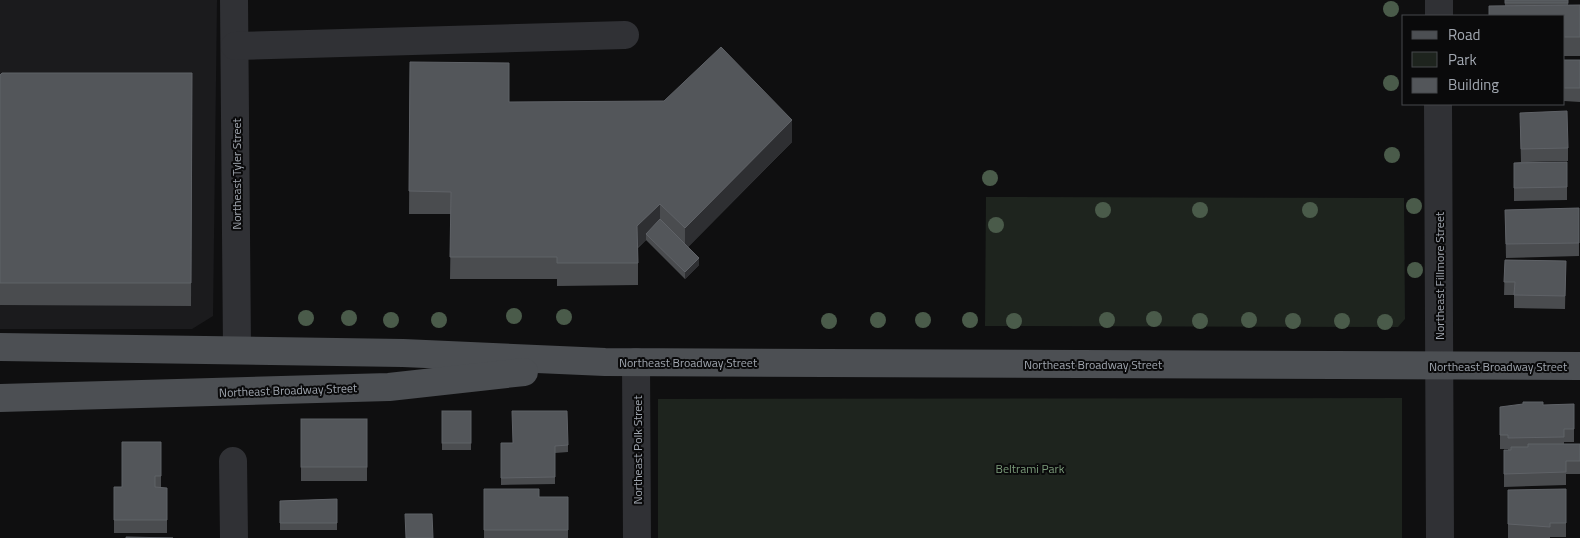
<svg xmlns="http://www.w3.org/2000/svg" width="1580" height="538" viewBox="0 0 1580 538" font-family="'Titillium Web',sans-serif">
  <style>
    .built { fill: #1b1b1d }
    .green { fill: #1e241e }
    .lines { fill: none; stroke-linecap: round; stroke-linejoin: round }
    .minor { stroke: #303135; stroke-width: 28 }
    .major { stroke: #4c4f53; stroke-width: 28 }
    .tree { fill: #4a5b4a }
    .wall { fill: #4a4c4f }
    .shaded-wall { fill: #2e2f32 }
    .building { fill: #53565a; stroke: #5f6267 }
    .labels { text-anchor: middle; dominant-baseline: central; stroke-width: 4; stroke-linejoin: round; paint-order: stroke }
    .street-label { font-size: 12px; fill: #a1a7b0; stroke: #0a0a0b }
    .park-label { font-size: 12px; fill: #7a9a79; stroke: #0a0a0b }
  </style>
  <rect width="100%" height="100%" fill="#0f0f10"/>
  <!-- built -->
  <path class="built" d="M0,0h217l-4,316 -21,13h-192z"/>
  <!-- green -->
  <g class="green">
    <path d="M986,197l418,1 1,121 -7,8 -413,-1z"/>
    <path d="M1402,398v140h-744v-139z"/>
  </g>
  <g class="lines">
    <!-- minor -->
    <g class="minor">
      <path d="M234,0l3,349"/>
      <path d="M1439,16v-16"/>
      <path d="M235,46l390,-11"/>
      <path d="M1438,104l2,434"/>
      <path d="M636,362l1,176"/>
      <path d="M233,461l1,77"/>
    </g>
    <!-- major -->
    <g class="major">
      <path d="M0,347l403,6 202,9 975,4"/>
      <path d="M0,398l389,-11 135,-15"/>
    </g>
  </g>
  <!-- trees -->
  <g class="tree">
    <circle cx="1391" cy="9" r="8"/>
    <circle cx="1391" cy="83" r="8"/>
    <circle cx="1392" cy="155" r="8"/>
    <circle cx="990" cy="178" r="8"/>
    <circle cx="1414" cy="206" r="8"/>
    <circle cx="1103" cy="210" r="8"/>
    <circle cx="1200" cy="210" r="8"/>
    <circle cx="1310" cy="210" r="8"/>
    <circle cx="996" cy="225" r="8"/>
    <circle cx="1415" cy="270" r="8"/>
    <circle cx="514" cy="316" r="8"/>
    <circle cx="564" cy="317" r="8"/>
    <circle cx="306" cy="318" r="8"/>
    <circle cx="349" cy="318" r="8"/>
    <circle cx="1154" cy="319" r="8"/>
    <circle cx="391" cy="320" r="8"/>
    <circle cx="439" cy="320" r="8"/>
    <circle cx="878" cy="320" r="8"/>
    <circle cx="923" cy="320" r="8"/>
    <circle cx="970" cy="320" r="8"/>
    <circle cx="1107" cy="320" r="8"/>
    <circle cx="1249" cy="320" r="8"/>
    <circle cx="829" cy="321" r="8"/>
    <circle cx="1014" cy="321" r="8"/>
    <circle cx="1200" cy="321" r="8"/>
    <circle cx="1293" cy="321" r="8"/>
    <circle cx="1342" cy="321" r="8"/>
    <circle cx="1385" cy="322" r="8"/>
  </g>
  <!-- wall -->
  <g class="wall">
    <path d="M1505,0h63v5h12v51h-16v-40l-59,-10z"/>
    <path d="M1564,60h16v42l-16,-1z"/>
    <path d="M410,62l99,40 283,40 -104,105 11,18 -14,14 -39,-39 -8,8v37l-81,1v-7h-107l1,-65h-42z"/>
    <path d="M192,73l-1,233 -191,-1v-230z"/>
    <path d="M1520,126l48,22v13l-40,1h39v38l-53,1v-38l7,-1z"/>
    <path d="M1579,208v48l-73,2 -1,-48z"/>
    <path d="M1505,260l61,1 -1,48 -51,-1v-13h-10z"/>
    <path d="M1574,404v38h-10v2h16v30h-14v11l-62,2v-37h4v-1h-8v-42z"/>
    <rect x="442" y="411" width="29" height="39"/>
    <rect x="301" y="419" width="66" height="62"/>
    <path d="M161,442v46h6v45h-53v-46h8z"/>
    <path d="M501,443l67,2v7l-13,1v31l-54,1z"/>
    <path d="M484,489l55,8h29v41h-84z"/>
    <path d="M1566,489v48h-16v1h-42v-48z"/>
    <path d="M337,499v31h-57v-29z"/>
  </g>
  <!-- shaded-wall -->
  <g class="shaded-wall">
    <path d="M792,120v22l-107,108v-22z"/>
    <path d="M660,204v22l-14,8v6l-9,8v-22z"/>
    <path d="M699,258v7l-14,14v-7z"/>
  </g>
  <!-- building -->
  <g class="building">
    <rect x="1505" y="0" width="63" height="3"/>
    <path d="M1580,5v32h-16v-21h-75v-10z"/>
    <path d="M721,47l71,73 -107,108 -25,-24 -23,22 1,37h-81v-6h-107l1,-65 -42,-1 1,-129 99,1v39l155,-1z"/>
    <rect x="1564" y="60" width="16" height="28"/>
    <path d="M2,73h190l-1,210h-191v-208z"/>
    <path d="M1567,111l1,37 -47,1 -1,-36z"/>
    <path d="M1567,162v25l-53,1v-25z"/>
    <path d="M1579,208v35l-73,1 -1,-34z"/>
    <path d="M660,219l39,39 -14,14 -39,-38z"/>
    <path d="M1505,260l61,1 -1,35 -51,-1 1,-13h-11z"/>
    <path d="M1523,402h20v3l31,-1v25h-10v8l-56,1v-3h-8v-28l23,-3z"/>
    <rect x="442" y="411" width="29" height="32"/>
    <path d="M512,411h55l1,34 -13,1v31l-54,1v-35h12z"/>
    <rect x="301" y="419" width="66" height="48"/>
    <path d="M122,442h39v34h-6v11l12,1v32h-53v-33h8z"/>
    <path d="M1528,444h52v17h-14v11l-62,2v-24h7v-3h17z"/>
    <path d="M484,489h55v8h29v33h-84z"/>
    <path d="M1566,489v34h-16v4l-42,-3v-34z"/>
    <path d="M337,499v24h-57v-22z"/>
    <path d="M405,514h27l1,24h-27z"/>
    <path d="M126,537l47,1h-47z"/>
  </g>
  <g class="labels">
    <!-- street labels -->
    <g class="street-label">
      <text transform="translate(236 174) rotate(-90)">Northeast Tyler Street</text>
      <text transform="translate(1439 276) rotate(-90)">Northeast Fillmore Street</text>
      <text x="688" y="362">Northeast Broadway Street</text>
      <text x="1093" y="364">Northeast Broadway Street</text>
      <text x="1498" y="366">Northeast Broadway Street</text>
      <text transform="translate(288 390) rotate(-2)">Northeast Broadway Street</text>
      <text transform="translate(637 450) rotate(-90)">Northeast Polk Street</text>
    </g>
    <!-- park labels -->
    <g class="park-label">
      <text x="1030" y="468">Beltrami Park</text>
    </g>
  </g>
  <!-- legend -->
  <rect x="1402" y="15" width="162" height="90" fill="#0a0a0b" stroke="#46494d"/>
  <rect x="1412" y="31" width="25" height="8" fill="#4c4f53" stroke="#46494d"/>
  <text x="1448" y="40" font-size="15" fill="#a1a7b0">Road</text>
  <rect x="1412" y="52" width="25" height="15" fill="#1e241e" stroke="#46494d"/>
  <text x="1448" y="65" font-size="15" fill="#a1a7b0">Park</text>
  <rect x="1412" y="78" width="25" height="15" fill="#53565a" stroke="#46494d"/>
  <text x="1448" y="90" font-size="15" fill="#a1a7b0">Building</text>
</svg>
